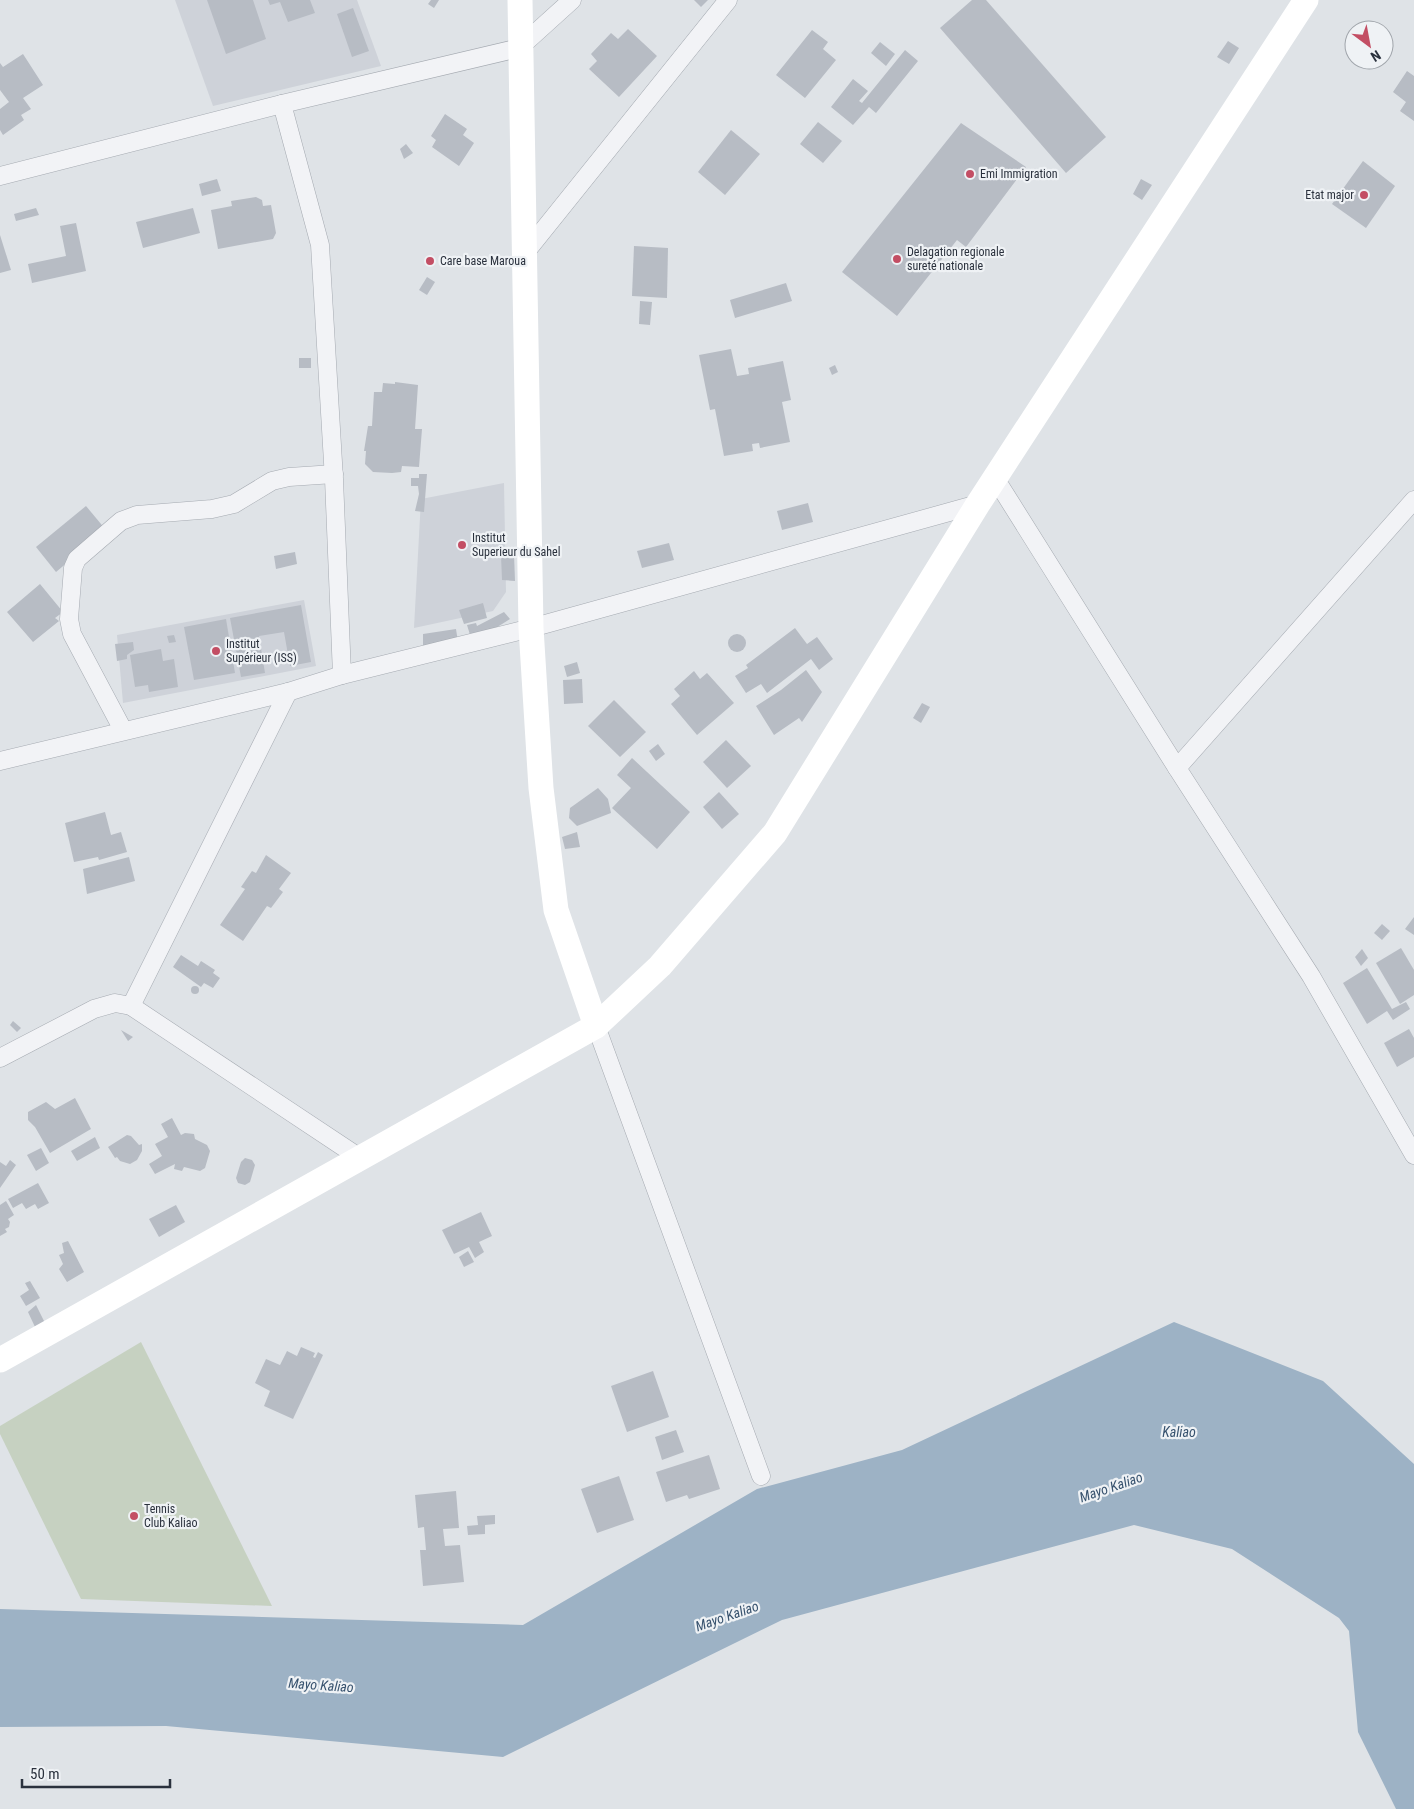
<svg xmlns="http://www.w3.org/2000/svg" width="1414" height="1809" viewBox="0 0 1414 1809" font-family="'Roboto Condensed',sans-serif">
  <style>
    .built { fill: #ced2d9 }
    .green { fill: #c6d1c1 }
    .water { fill: #9db2c5 }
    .building { fill: #b7bcc4 }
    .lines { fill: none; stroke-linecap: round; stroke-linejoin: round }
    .street-casing { stroke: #a5aab1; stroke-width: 19 }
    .street { stroke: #f2f3f6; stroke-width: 18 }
    .secondary { stroke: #fff; stroke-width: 25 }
    .poi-dot { fill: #c34e64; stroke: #eff2f5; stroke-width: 2 }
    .labels { text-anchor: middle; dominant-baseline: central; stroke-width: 4.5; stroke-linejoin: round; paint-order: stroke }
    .poi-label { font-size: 12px; fill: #2a313d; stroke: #eff2f5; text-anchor: start }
    .water-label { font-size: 14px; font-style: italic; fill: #37526e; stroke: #eff2f5 }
  </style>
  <rect width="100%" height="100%" fill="#dfe3e7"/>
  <!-- built -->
  <g class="built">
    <path d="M175,0h182l24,66 -168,40z"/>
    <path d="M504,483l2,109 -13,19 -79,17 7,-129z"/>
    <path d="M304,600l12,66 -193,37 -6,-68z"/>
  </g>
  <!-- green -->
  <path class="green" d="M141,1342l131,264 -191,-7 -81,-165v-8z"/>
  <!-- water -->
  <path class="water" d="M1174,1322l149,59 91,83v345h-18l-38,-77 -9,-101 -10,-13 -107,-69 -98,-24 -352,95 -279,137 -337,-31 -166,1v-118l523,16 234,-136 145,-39z"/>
  <!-- building -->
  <g class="building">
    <path d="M207,0h46l13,39 -40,15z"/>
    <path d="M268,0h42l5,13 -27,9 -8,-20 -10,3z"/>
    <path d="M431,0h8l-5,8 -6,-4z"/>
    <path d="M694,0h14l-7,7z"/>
    <path d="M972,0h14l120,137 -40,36 -126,-145z"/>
    <path d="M353,8l16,43 -17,6 -15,-43z"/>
    <path d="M628,29l29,27 -38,41 -30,-28 8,-8 -6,-7 20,-21 7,6z"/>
    <path d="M812,30l16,12 -5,7 13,11 -31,38 -29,-23z"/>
    <path d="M1228,41l11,7 -10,16 -12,-7z"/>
    <path d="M880,42l15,12 -9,12 -15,-13z"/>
    <path d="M905,50l13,11 -42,52 -7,-6 -16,18 -22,-18 22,-28 15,12 -9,10 3,2z"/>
    <path d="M23,54l20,31 -20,13 8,11 -10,6 3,5 -21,15 -3,-5v-21l9,-7 -9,-12v-27l3,4z"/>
    <path d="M1407,71l7,5v45l-14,-10 6,-9 -13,-10z"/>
    <path d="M445,114l22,15 -4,6 11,8 -15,23 -27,-19 4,-7 -5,-4z"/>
    <path d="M818,122l24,19 -19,22 -23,-19z"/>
    <path d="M961,123l65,44 -60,80 -9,-7 -60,76 -55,-44z"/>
    <path d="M731,130l29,24 -35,41 -27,-23z"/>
    <path d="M406,144l7,9 -9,6 -4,-10z"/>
    <path d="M1363,161l32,25 -29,42 -34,-24z"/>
    <path d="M217,179l4,12 -19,5 -3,-12z"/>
    <path d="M1141,179l11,6 -10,15 -9,-6z"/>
    <path d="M256,197l6,3 1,6 8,-1 5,28 -3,6 -55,10 -7,-39 21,-4 -1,-5z"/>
    <path d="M36,208l3,7 -23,6 -2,-7z"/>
    <path d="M193,208l7,25 -57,15 -7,-26z"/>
    <path d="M76,223l10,48 -54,12 -4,-19 38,-8 -6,-30z"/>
    <path d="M0,235l11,35 -11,3z"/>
    <path d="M634,246l34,2 -1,50 -35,-2z"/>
    <path d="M427,277l8,5 -8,13 -8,-5z"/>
    <path d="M786,283l6,18 -57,17 -5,-18z"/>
    <path d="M640,301l12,1 -2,23 -11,-1z"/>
    <path d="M731,349l6,27 12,-2 -1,-6 35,-7 8,39 -9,2 8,40 -30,6 -1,-5 -7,1 1,7 -29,5 -9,-47 -5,1 -11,-55z"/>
    <rect x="299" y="358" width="12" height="10"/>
    <path d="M835,365l3,7 -6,3 -3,-7z"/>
    <path d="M395,382l23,3 -3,44h7l-3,38 -17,-1 -1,6 -9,1 -19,-1 -8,-8 1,-13h-2l4,-25h4l2,-34h8l1,-9 12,1z"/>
    <path d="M419,474h8l-3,38 -9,-1 4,-17 -1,-8h-7v-8h8z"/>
    <path d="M808,503l5,19 -31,8 -5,-19z"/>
    <path d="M86,506l20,24 -50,42 -20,-25z"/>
    <path d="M669,543l5,17 -32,8 -5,-17z"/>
    <path d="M295,552l2,12 -21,5 -2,-13z"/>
    <path d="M514,554l1,27 -13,-1 -1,-25z"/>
    <path d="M40,584l23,28 -8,6 4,3 -26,21 -26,-30z"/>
    <path d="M483,603l4,15 -23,6 -5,-14z"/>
    <path d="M301,605l10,57 -21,4 -6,-34 -25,4 6,37 -24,4 -11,-59z"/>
    <path d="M504,612l6,7 -19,12 -20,7 -4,-13 9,-2 1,3z"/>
    <path d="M226,619l9,54 -41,7 -10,-53z"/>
    <path d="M795,628l12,16 10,-7 16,22 -14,11 -8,-11 -44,34 -6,-9 -15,9 -11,-17 13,-8 -2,-3z"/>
    <path d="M456,629l2,13 -35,6v-14z"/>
    <circle cx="737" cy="643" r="9"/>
    <path d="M174,635l2,7 -7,1 -2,-7z"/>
    <path d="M133,642l1,8 -7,5v4l-10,2 -2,-17z"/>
    <path d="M161,649l2,12 11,-2 4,28 -29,5 -1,-7 -13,2 -5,-32z"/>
    <path d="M577,662l3,11 -13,4 -3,-11z"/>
    <path d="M806,670l16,22 -20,30 -3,-4 -25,17 -18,-29 25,-16z"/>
    <path d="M694,671l6,8 7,-6 27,30 -37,32 -26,-31 9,-8 -6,-7z"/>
    <path d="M582,679l1,24 -19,1 -1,-24z"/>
    <path d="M614,700l32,32 -26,25 -32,-31z"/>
    <path d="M922,703l8,4 -9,16 -8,-5z"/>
    <path d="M726,740l25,26 -24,22 -24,-26z"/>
    <path d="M658,744l7,10 -9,7 -7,-10z"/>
    <path d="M632,758l58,54 -33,37 -45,-41 19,-20 -14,-13z"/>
    <path d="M598,788l10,11 3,14 -34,13 -8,-8 1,-10z"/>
    <path d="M719,792l20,22 -17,15 -19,-22z"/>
    <path d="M105,812l6,23 10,-3 6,20 -28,8 -1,-3 -24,5 -9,-39z"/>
    <path d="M577,832l3,15 -15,2 -3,-12z"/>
    <path d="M266,855l25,18 -12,16 4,3 -12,16 -4,-2 -24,35 -23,-16 25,-36 -4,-2 11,-16 4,2z"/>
    <path d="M129,857l6,24 -48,13 -4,-25z"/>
    <path d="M1414,917v18l-9,-6z"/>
    <path d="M1382,924l8,7 -8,9 -8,-7z"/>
    <path d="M1401,948l13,22v25l-14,9 -24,-41z"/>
    <path d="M1362,949l6,9 -7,8 -6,-9z"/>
    <path d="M181,955l17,11 3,-5 14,9 -2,3 7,5 -7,10 -9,-5 -3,4 -28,-20z"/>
    <path d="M1367,968l25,41 14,-7 4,7 -17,11 -6,-9 -20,13 -24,-41z"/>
    <circle cx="195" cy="990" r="4"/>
    <path d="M13,1021l8,7 -4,4 -7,-7z"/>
    <path d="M1409,1029l5,9v19l-17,10 -13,-24z"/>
    <path d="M121,1030l12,7 -5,4z"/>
    <path d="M75,1098l16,31 -41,24 -15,-26 -7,-7v-8l18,-10 9,7z"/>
    <path d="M172,1118l9,17 4,-2 9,1 1,5 12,6 3,6 -5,17 -5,3 -16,-4 -2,4 -8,-2 1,-5 -20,10 -6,-10 13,-8 -7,-12 13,-7 -7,-13z"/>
    <path d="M127,1135l4,1 8,9 3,-1v7l-5,9 -7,4 -10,-3 -3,-4 -2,1 -7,-11z"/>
    <path d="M95,1137l5,11 -23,13 -6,-10z"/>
    <path d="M41,1148l8,15 -13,8 -9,-16z"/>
    <path d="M245,1158l7,2 3,5 -5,17 -5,3 -7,-2 -2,-5 5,-16z"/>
    <path d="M10,1160l6,5 -16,23v-26l6,4z"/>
    <path d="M38,1183l11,20 -11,6 -3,-5 -9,5 -4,-6 -9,5 -5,-9z"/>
    <path d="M6,1201l8,14 -6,4 2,3 -1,5 -4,2 2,3 -7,4v-31z"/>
    <path d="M176,1205l9,17 -26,15 -10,-18z"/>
    <path d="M481,1212l11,24 -13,6 5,10 -9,6 -6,-11 -15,7 -12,-24z"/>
    <path d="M68,1241l16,31 -17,10 -8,-13 4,-5 -4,-9 5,-2 -2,-10z"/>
    <path d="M468,1251l6,11 -10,5 -5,-10z"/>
    <path d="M30,1281l10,17 -14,8 -6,-10 9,-6 -4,-7z"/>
    <path d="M36,1305l9,18 -10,4 -7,-15z"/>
    <path d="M301,1347l14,6 -2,4 2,1 3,-6 5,3 -30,64 -29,-13 6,-15 -15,-8 11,-24 14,6 7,-14 10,5z"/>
    <path d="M653,1371l16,46 -42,15 -16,-46z"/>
    <path d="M676,1430l8,22 -22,8 -7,-23z"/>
    <path d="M709,1455l11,34 -31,10 -2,-4 -21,7 -10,-30z"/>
    <path d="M619,1476l15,44 -37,13 -16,-44z"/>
    <path d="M456,1491l3,37 -16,1 2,17 15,-1 4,37 -41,4 -3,-36h6l-2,-23 -6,1 -3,-33z"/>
    <path d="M495,1515v9l-10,1v9l-17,1 -1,-9 11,-1 -1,-9z"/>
  </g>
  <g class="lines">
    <!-- street casing -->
    <g class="street-casing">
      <g id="street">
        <path d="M282,104l38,141 14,234 8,196"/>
        <path d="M0,176l282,-72 237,-56 53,-48"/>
        <path d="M525,253l203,-253"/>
        <path d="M995,478l182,290 134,208 103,179"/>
        <path d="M123,730l-51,-96 -3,-15 4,-51 4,-9 44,-38 16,-6 75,-6 22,-5 38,-23 17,-4 45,-3"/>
        <path d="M0,761l288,-69 54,-17 189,-47 447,-124"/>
        <path d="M1177,768l237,-268"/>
        <path d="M131,1006l157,-314"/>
        <path d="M596,1026l165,450"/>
        <path d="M0,1058l94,-49 21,-6 16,3 229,152"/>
      </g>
    </g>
    <!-- street -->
    <use href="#street" class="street"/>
    <!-- secondary -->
    <g class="secondary">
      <path d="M520,0l11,628 10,160 15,122 40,116"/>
      <path d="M0,1360l596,-334 64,-60 115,-133 203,-329 328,-504"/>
    </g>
  </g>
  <!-- markers -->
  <g class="poi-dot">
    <circle cx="970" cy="174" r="5"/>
    <circle cx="1364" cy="195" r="5"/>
    <circle cx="897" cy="259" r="5"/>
    <circle cx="430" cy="261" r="5"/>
    <circle cx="462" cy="545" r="5"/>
    <circle cx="216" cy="651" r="5"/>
    <circle cx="134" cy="1516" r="5"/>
  </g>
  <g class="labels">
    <!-- poi labels -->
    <g class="poi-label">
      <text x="980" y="174">Emi Immigration</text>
      <text x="1354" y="195" text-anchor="end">Etat major</text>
      <text x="907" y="252">Delagation regionale<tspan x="907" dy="14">sureté nationale</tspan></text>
      <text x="440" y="261">Care base Maroua</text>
      <text x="472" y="538">Institut<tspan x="472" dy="14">Superieur du Sahel</tspan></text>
      <text x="226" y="644">Institut<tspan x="226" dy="14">Supérieur (ISS)</tspan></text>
      <text x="144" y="1509">Tennis<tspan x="144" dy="14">Club Kaliao</tspan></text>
    </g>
    <!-- water labels -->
    <g class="water-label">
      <text x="1179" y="1432">Kaliao</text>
      <text transform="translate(1111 1487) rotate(-19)">Mayo Kaliao</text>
      <text transform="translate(727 1616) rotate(-19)">Mayo Kaliao</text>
      <text transform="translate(321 1685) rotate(4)">Mayo Kaliao</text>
    </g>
  </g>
  <!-- north arrow -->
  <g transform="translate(1369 45) rotate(148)"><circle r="24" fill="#eff2f5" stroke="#a0a5ab"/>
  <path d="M0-4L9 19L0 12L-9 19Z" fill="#c34e64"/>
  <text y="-8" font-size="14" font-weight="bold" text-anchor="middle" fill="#2a313d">N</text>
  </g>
  <!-- scale -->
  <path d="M22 1779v8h148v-8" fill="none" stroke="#2a313d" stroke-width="2.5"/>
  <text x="30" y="1779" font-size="15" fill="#2a313d" stroke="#eff2f5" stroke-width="4" paint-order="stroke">50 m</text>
</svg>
